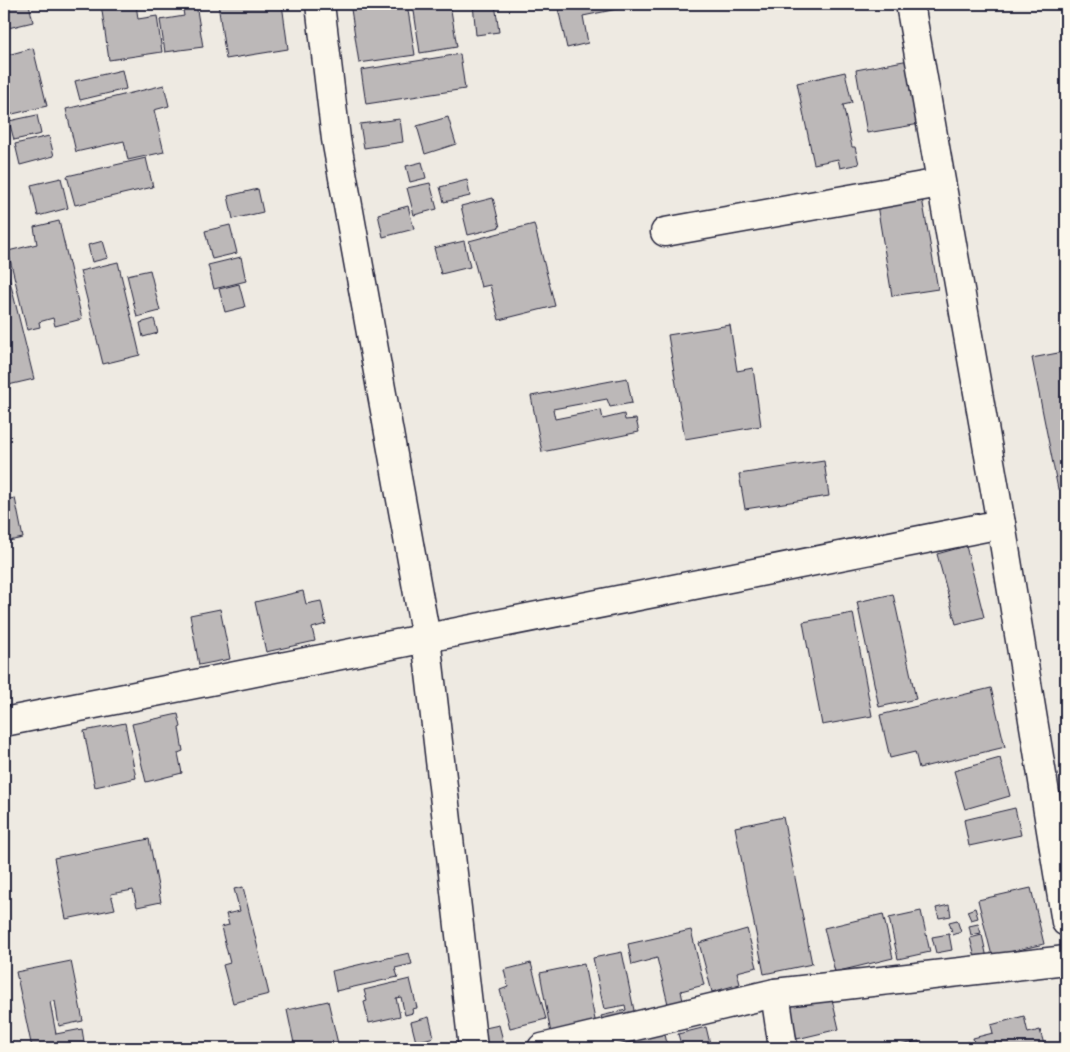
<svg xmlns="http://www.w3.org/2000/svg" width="1070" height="1052" viewBox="0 0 1070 1052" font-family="'Shantell Sans',sans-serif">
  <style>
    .building { fill: #bcb8b8; stroke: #22223b }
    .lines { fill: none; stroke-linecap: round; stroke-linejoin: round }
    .street-casing { stroke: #22223b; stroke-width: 31 }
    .street { stroke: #fbf7ec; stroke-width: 28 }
  </style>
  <rect width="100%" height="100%" fill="#eeeae2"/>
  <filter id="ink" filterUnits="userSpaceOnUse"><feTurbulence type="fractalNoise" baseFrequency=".02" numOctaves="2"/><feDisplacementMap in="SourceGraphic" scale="10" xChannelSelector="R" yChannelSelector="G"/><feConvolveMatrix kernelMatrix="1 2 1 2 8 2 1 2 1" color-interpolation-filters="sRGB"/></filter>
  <g filter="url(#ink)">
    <!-- building -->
    <g class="building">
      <path d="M4,4h25l4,18 -29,7z"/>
      <path d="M101,4h35l2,15 19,-3 5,36 -53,8z"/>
      <path d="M182,4h14l7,43 -38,5 -5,-32 24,-4z"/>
      <path d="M218,4h64l6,45 -62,10z"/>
      <path d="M384,4h23l8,51 -56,8 -8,-54z"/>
      <path d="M413,4h37l7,43 -37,6z"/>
      <path d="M473,4h22l4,28 -23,3z"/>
      <path d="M557,4h64l1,4 -39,8 5,27 -21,5z"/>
      <path d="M33,48l14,58 -43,10v-60z"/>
      <path d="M460,54l5,35 -99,15 -5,-34z"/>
      <path d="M909,60l11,64 -53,9 -11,-63z"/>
      <path d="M122,70l4,19 -46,11 -5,-19z"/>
      <path d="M845,72l7,31 -9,2 9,42h3l4,17 -19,4 -2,-9 -24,5 -17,-81z"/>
      <path d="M164,85l5,21 -15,4 10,42 -36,8 -4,-19 -48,11 -10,-43z"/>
      <path d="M37,115l4,19 -27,6 -5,-19z"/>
      <path d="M448,117l8,27 -31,10 -8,-28z"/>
      <path d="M400,119l3,23 -39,6 -4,-24z"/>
      <path d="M49,136l5,20 -34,9 -5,-21z"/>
      <path d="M4,141l5,22 -5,1z"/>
      <path d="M146,158l7,29 -78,18 -8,-29z"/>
      <path d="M422,162l4,16 -16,4 -4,-16z"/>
      <path d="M61,178l7,30 -30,8 -7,-31z"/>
      <path d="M467,180l3,16 -26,6 -4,-15z"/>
      <path d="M430,183l7,26 -23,6 -7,-27z"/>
      <path d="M258,189l5,23 -30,7 -5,-23z"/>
      <path d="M493,198l7,29 -32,8 -7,-29z"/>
      <path d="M922,198l16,91 -46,7 -15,-91z"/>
      <path d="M408,206l6,23 -31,8 -5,-23z"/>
      <path d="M59,221l23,98 -27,7 -2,-8 -14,4 1,5 -13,3 -19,-79 29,-7 -3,-17z"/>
      <path d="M534,224l21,82 -56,14 -9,-35 -9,2 -12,-46z"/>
      <path d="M230,225l7,28 -25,6 -7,-28z"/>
      <path d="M103,241l5,17 -16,4 -4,-17z"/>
      <path d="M464,241l6,26 -29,7 -7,-26z"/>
      <path d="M4,257l30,122 -30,7z"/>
      <path d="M241,257l5,24 -32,8 -6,-24z"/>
      <path d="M118,262l22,93 -37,9 -23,-93z"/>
      <path d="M150,270l10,41 -23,6 -10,-42z"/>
      <path d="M239,284l6,23 -20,5 -6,-23z"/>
      <path d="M154,319l4,14 -15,4 -3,-14z"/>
      <path d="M730,325l7,46 16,-3 8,58 -76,13 -17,-104z"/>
      <path d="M1063,352l3,17v118l-8,2 -26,-131z"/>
      <path d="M627,378l5,25 -22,4 -3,-8 -54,10 2,10 46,-9 2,9 21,-5 1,6 11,-1 3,13 -97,20 -11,-56z"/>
      <path d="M824,461l5,35 -84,13 -6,-35z"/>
      <path d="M15,498l8,40 -19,4v-42z"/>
      <path d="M966,546l18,71 -28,7 -19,-70z"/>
      <path d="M303,591l3,13 15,-3 5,23 -14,4 3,13 -49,11 -11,-50z"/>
      <path d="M893,594l23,105 -37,8 -22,-105z"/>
      <path d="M220,609l10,50 -31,6 -9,-50z"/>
      <path d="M853,613l19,103 -50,9 -19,-103z"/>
      <path d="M991,688l14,59 -86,21 -4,-16 -25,6 -10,-43z"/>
      <path d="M178,714l3,13 -2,1 4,23 -5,2 4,20 -36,9 -14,-58z"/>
      <path d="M125,723l11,55 -41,9 -11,-56z"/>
      <path d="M1000,758l10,38 -45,13 -11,-38z"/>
      <path d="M1015,808l6,27 -52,11 -5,-26z"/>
      <path d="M783,817l29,147 -48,10 -29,-147z"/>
      <path d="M149,839l12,63 -24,5 -4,-17 -22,4 4,15 -49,10 -12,-61z"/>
      <path d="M243,887l26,107 -36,9 -10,-38 7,-2 -9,-36 8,-2 -3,-11 14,-3 -6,-22z"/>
      <path d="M1031,888l13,56 -52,12 -14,-56z"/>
      <path d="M949,905l2,11 -12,2 -3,-10z"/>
      <path d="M975,908l3,10 -7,2 -4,-9z"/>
      <path d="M921,911l9,41 -32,7 -9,-41z"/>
      <path d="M883,914l10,44 -58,14 -11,-44z"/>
      <path d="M957,920l4,12 -8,3 -4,-13z"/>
      <path d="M978,924l3,9 -10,2 -2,-9z"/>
      <path d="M747,929l10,38 -20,5 3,12 -28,8 -13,-49z"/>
      <path d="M691,930l13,55 -23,6 2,10 -15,3 -11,-46 -25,7 -4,-21z"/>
      <path d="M949,934l3,16 -16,3 -4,-16z"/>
      <path d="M982,935l5,23 -11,3 -6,-23z"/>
      <path d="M622,952l15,73 -32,6 -4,-15 25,-6 -1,-5 -21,4 -11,-51z"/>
      <path d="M409,953l3,11 -17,4 3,9 -62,14 -4,-20z"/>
      <path d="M71,961l12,60 -24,5 -4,-25 -5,1 6,32 26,-5 3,19h-53l-16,-76z"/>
      <path d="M531,963l15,56 -36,9 -10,-38 8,-3 -4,-17z"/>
      <path d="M584,964l13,66 -45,9 -12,-66z"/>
      <path d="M410,979l7,29 -5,1 1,4 -8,2 -4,-18 -5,1 4,18 -31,7 -5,-21 3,-1 -3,-11z"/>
      <path d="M831,995l8,34 -42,10 -9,-33z"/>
      <path d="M328,1001l11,47h-44l-8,-38z"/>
      <path d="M1024,1016l4,17 12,-3 5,18h-70l-2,-10 20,-5 -2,-8z"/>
      <path d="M429,1017l5,20 -18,5 -5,-20z"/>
      <path d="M499,1025l6,23h-25l-4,-18z"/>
      <path d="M706,1027l5,21h-29l-4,-14z"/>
      <path d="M664,1030l4,18h-77z"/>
      <path d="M919,1041l1,7h-25v-2z"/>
      <path d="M968,1042l1,6h-32z"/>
    </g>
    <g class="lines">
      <!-- street casing -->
      <g class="street-casing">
        <g id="street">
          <path d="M320,4l16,135 90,499 47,410"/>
          <path d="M910,4l91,520 65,398"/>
          <path d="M665,232l275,-49"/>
          <path d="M4,722l997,-198"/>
          <path d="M775,993l8,55"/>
          <path d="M542,1048l233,-55 291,-33"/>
        </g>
      </g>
      <!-- street -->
      <use href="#street" class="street"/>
    </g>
  </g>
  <!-- margin -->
  <rect width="1070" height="1052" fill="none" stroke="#fbf7ec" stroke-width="20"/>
  <rect x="10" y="10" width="1050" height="1032" fill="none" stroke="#22223b" stroke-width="2" filter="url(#ink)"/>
</svg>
